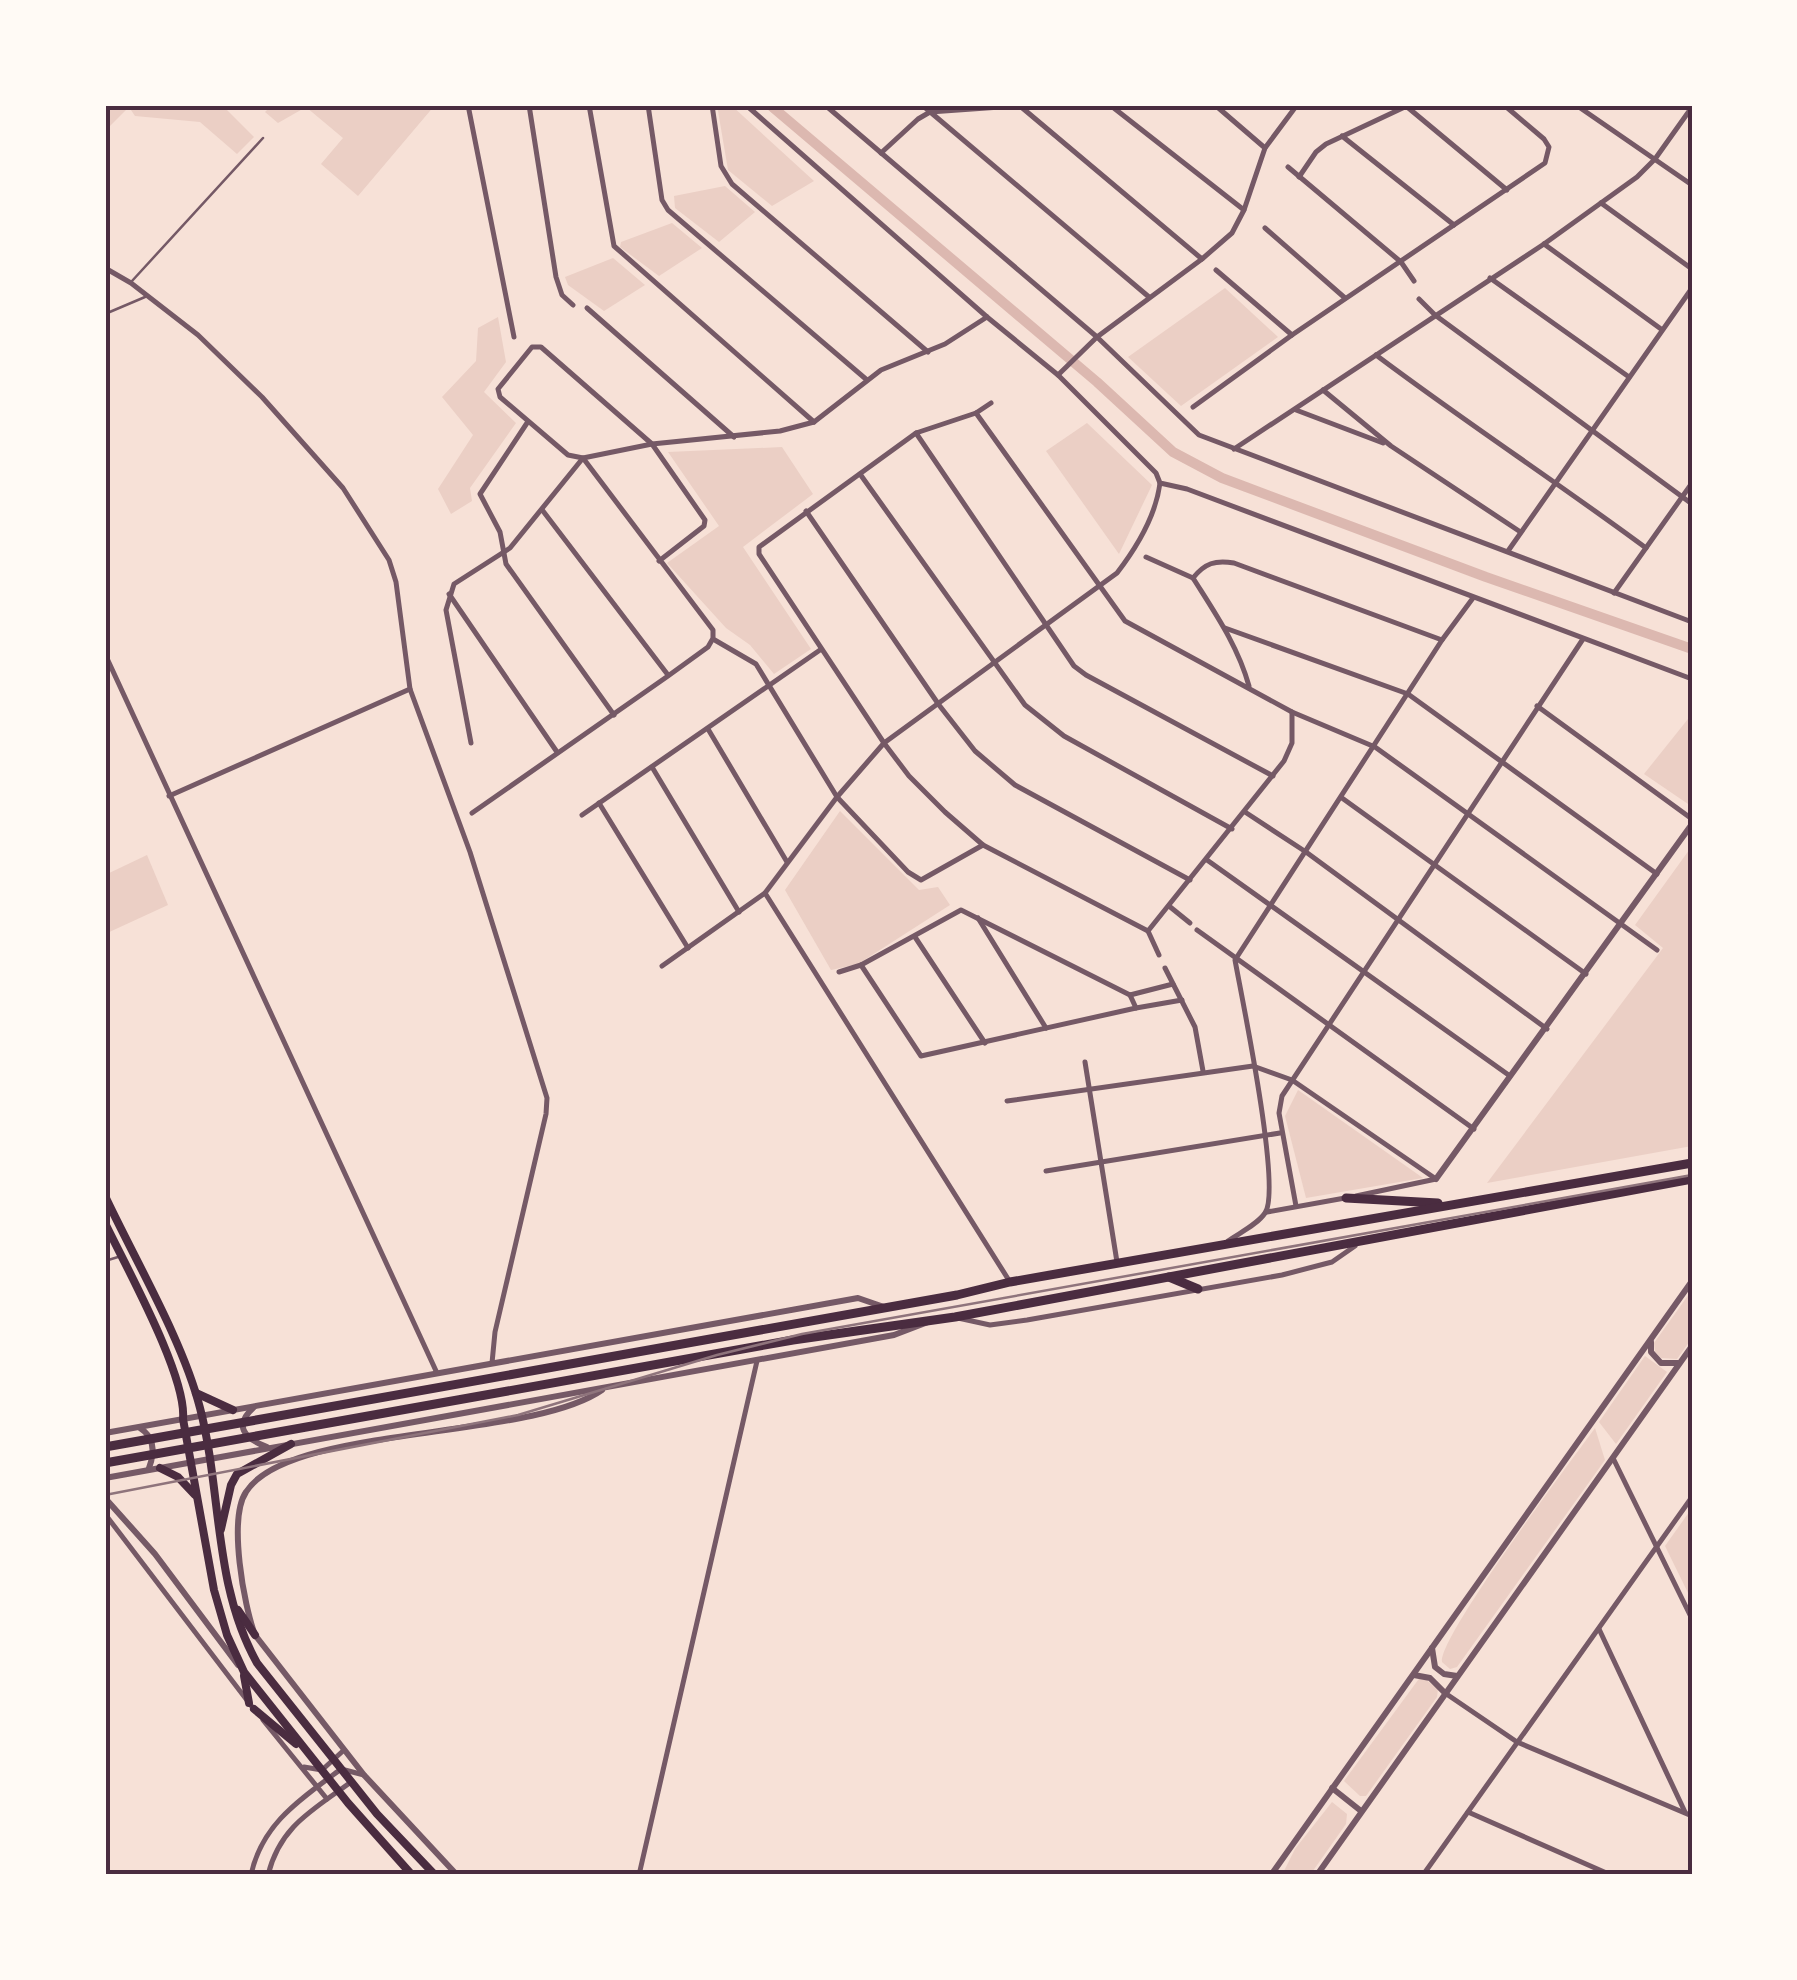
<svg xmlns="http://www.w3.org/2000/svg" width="1797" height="1980" viewBox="0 0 1797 1980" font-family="Overpass,sans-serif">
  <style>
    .green { fill: #ebcfc5 }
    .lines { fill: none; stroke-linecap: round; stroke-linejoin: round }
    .canal { stroke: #dcb8b0; stroke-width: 10 }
    .service { stroke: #755966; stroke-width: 2.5 }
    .minor { stroke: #755966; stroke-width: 5 }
    .tertiary { stroke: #755966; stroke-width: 6 }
    .primary { stroke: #4a2c40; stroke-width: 8 }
    .trunk { stroke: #4a2c40; stroke-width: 9 }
    .rail { stroke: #8f747c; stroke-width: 2.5 }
    .neatline { fill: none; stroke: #4a2c40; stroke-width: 4 }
  </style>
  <rect width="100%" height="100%" fill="#f7e1d7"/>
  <!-- green -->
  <g class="green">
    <path d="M105,105h117l32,32 -17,17 -37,-32 -65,-6 -6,-9 -24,24z"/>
    <path d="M272,105h163l-77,91 -37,-32 22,-26 -37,-31 -28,16 -13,-11z"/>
    <path d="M717,105h14l83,76 -42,25 -44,-36z"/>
    <path d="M725,186l30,26 -36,30 -44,-34 -1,-12z"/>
    <path d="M672,223l30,25 -43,28 -39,-29 1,-5z"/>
    <path d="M613,258l32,27 -41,26 -36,-26 -3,-8z"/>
    <path d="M1225,288l53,49 -97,69 -53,-49z"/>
    <path d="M498,317l8,45 -22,30 32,31 -46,65 2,13 -21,13 -13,-25 35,-54 -31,-38 34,-36 2,-33z"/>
    <path d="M1087,423l65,62 -33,69 -73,-103z"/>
    <path d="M782,447l31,47 -70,53 68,102 -37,25 -24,-29 -24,-17 -59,-65 52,-37 -51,-74z"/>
    <path d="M1688,719l4,2 -1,85 -47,-32z"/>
    <path d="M840,811l79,79 19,-3 12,18 -92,59 -27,6 -46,-80z"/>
    <path d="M1692,846v60l-5,8 5,-5v237l-205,37 176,-235 -28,-23z"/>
    <path d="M147,855l21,50 -63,29v-59z"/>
    <path d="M1298,1090l125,88 -117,20 -21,-82z"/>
    <path d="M1692,1290v48l-15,21 -16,-1 -6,-6 -1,-9z"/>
    <path d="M1645,1356l22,16 -51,72 -17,-22z"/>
    <path d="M1595,1428l10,32 -148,207 -7,2 -8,-7c-3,-26 129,-201 153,-234z"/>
    <path d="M1692,1508v93l-27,-55z"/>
    <path d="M1421,1676l17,13 -1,8 -71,99h-6l-16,-15z"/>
    <path d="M1332,1802l15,12 -1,10 -36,51h-28l13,-26z"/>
  </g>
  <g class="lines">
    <!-- canal -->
    <path class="canal" d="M770,105l327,277 76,70 49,26 264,99 206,72"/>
    <!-- service -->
    <g class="service">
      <path d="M132,281l131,-143"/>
      <path d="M105,314l40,-17"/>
      <path d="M105,1261l13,-4"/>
    </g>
    <!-- minor -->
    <g class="minor">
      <path d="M468,105l46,232"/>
      <path d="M529,105l27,172 6,18 11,10"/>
      <path d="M589,105l25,141 200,176"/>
      <path d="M648,105l14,95 6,10 199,170"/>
      <path d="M712,105l9,61 11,18 196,168"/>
      <path d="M746,105l241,212 71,58 98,98 4,10 27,6 505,190"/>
      <path d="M825,105l272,232 102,98 493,187"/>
      <path d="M922,105l227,192"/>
      <path d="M1110,105l134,105"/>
      <path d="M1215,105l50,43"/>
      <path d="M1576,105l116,80"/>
      <path d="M1020,106l182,153"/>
      <path d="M1406,106l101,84"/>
      <path d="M1342,136l112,89"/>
      <path d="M881,153l37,-34 12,-7 100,-7"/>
      <path d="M1288,167l113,95 13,19"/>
      <path d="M1299,177l17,-25 10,-8 83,-39"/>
      <path d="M1601,203l91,66"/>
      <path d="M1265,228l80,70"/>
      <path d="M1544,244l117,85"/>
      <path d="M105,268l26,15 67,52 64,62 81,91 46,72 7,22 14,107 60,163 77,246 -1,16 -51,218 -3,31"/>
      <path d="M1216,270l76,65"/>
      <path d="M1490,278l139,99"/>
      <path d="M1419,299l16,16 257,189"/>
      <path d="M587,308l147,129"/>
      <path d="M1376,355c89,67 181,127 270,193"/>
      <path d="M1058,375l39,-38 105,-78 30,-26 12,-23 21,-62 32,-43"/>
      <path d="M1323,390l68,56 128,85"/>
      <path d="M991,403l-15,10 -60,20 -157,114v7l125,189 25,33 36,36 38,33 165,86 11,24"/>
      <path d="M1193,407l99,-72 253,-172 4,-16 -5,-8 -40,-34"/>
      <path d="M1296,410l87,33"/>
      <path d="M976,413l149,208 167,91 83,35 282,203"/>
      <path d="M527,423l-47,71 20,38 6,32 108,151"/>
      <path d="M916,433l158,233 12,9 187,101"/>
      <path d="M1234,449l310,-205 93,-67 18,-18 37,-52"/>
      <path d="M860,474l165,231 39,31 168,93"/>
      <path d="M543,511l125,164"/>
      <path d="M806,511l133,194 36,46 40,34 175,95"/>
      <path d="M1508,551l184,-263"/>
      <path d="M1146,557l47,21"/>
      <path d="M659,561l45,-35 1,-6 -53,-76 -111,-97h-9l-34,42 2,8 68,58 15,3 130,172v9l43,25 81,133 71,75 13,8 62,-35"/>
      <path d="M1193,578c12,-15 22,-18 41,-15l208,77"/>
      <path d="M1193,578c22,35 45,68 56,108"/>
      <path d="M1614,593l78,-110"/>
      <path d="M449,594l108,158"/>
      <path d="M1225,628l183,66 249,180"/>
      <path d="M105,654l332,719"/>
      <path d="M1537,706l155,113"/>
      <path d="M708,729l79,133"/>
      <path d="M471,743l-25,-133 8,-26 56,-36 73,-90 69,-14 128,-13 34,-9 67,-52 64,-26 42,-27"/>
      <path d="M652,767l87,145"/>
      <path d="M169,796l241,-107"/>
      <path d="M1342,798l244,176"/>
      <path d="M599,803l89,145"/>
      <path d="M1245,812l61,40 241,177"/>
      <path d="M472,813l196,-137 40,-29 4,-7"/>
      <path d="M582,815l238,-165"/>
      <path d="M1207,860l303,216"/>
      <path d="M765,893l245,389"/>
      <path d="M1169,906l21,17"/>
      <path d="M978,918l68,110"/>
      <path d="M1197,930l277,199"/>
      <path d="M1148,931l136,-170 8,-18v-31"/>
      <path d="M915,937l70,106"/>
      <path d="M861,965l60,91 215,-48 -6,-13"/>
      <path d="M662,966l103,-73 72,-96 47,-54 233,-170c20,-26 39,-58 43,-90"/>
      <path d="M1165,968l30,59 8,44"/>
      <path d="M839,972l22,-7 100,-55 169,85"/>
      <path d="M1130,995l43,-11"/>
      <path d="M1136,1008l46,-8"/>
      <path d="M1085,1062l32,200"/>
      <path d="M1007,1101l246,-35 39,14 144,99"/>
      <path d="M1046,1171l234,-38"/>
      <path d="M1356,1196l80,-17"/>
      <path d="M1296,1206l-17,-93 3,-17 301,-457"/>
      <path d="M1267,1212l78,-14"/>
      <path d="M1228,1241c11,-8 29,-16 37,-28 17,-24 -23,-214 -30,-253l207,-320 31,-42"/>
      <path d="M958,1318l32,7 37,-5 255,-45 50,-13 23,-16"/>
      <path d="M1613,1458l79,161"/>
      <path d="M105,1514l151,198"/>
      <path d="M1599,1629l86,183"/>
      <path d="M1445,1693l72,49 175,74"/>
      <path d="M263,1720l64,79"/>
      <path d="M304,1767l18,3 22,-20"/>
      <path d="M1468,1812l143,63"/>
      <path d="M251,1875c11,-52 50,-76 90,-106l23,6"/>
      <path d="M268,1875c12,-49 45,-65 83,-93"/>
      <path d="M639,1875l118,-514"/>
      <path d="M1423,1875l269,-378"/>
    </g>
    <!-- tertiary -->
    <g class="tertiary">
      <path d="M1436,1179l256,-355"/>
      <path d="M1651,1342v10l10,11h17"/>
      <path d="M254,1407c-21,19 -10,31 13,40"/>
      <path d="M140,1428c14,9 15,24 9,40"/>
      <path d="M105,1433l753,-135 26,9"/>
      <path d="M105,1478l789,-143 34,-13"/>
      <path d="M105,1498l50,56 83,111"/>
      <path d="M1432,1648l3,19 9,7 13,2"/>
      <path d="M1414,1675l16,3 15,15"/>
      <path d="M1332,1788l29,23"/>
      <path d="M457,1875l-93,-100 -109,-140c-11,-29 -27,-116 -9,-143 43,-68 283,-51 356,-102"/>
      <path d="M1271,1875l421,-594"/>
      <path d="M1317,1875l375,-529"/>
    </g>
    <!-- primary -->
    <g class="primary">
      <path d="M105,1196c30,64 78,145 95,212 22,84 13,177 57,255l120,151 58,61"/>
      <path d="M105,1223c21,44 82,153 78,196l31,171 13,45 17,37 104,131 64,72"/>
      <path d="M196,1393l37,17"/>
      <path d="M160,1468l18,9 17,18"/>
      <path d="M221,1529l10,-44 6,-11 54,-30"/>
      <path d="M238,1610l17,25"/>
      <path d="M244,1676l5,27"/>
      <path d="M254,1709l42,35"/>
    </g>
    <!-- trunk -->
    <g class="trunk">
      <path d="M1346,1198l92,5"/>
      <path d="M1169,1277l29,12"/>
      <path d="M105,1447l852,-152 53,-13 682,-119"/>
      <path d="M105,1463l688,-123 162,-23 737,-138"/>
    </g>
    <!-- rail -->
    <path class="rail" d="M105,1495l413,-80 199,-60 85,-21 890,-159"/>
  </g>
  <!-- border -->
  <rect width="1797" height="1980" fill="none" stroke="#fffaf5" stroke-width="215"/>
  <rect x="108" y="108" width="1582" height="1764" class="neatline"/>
</svg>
